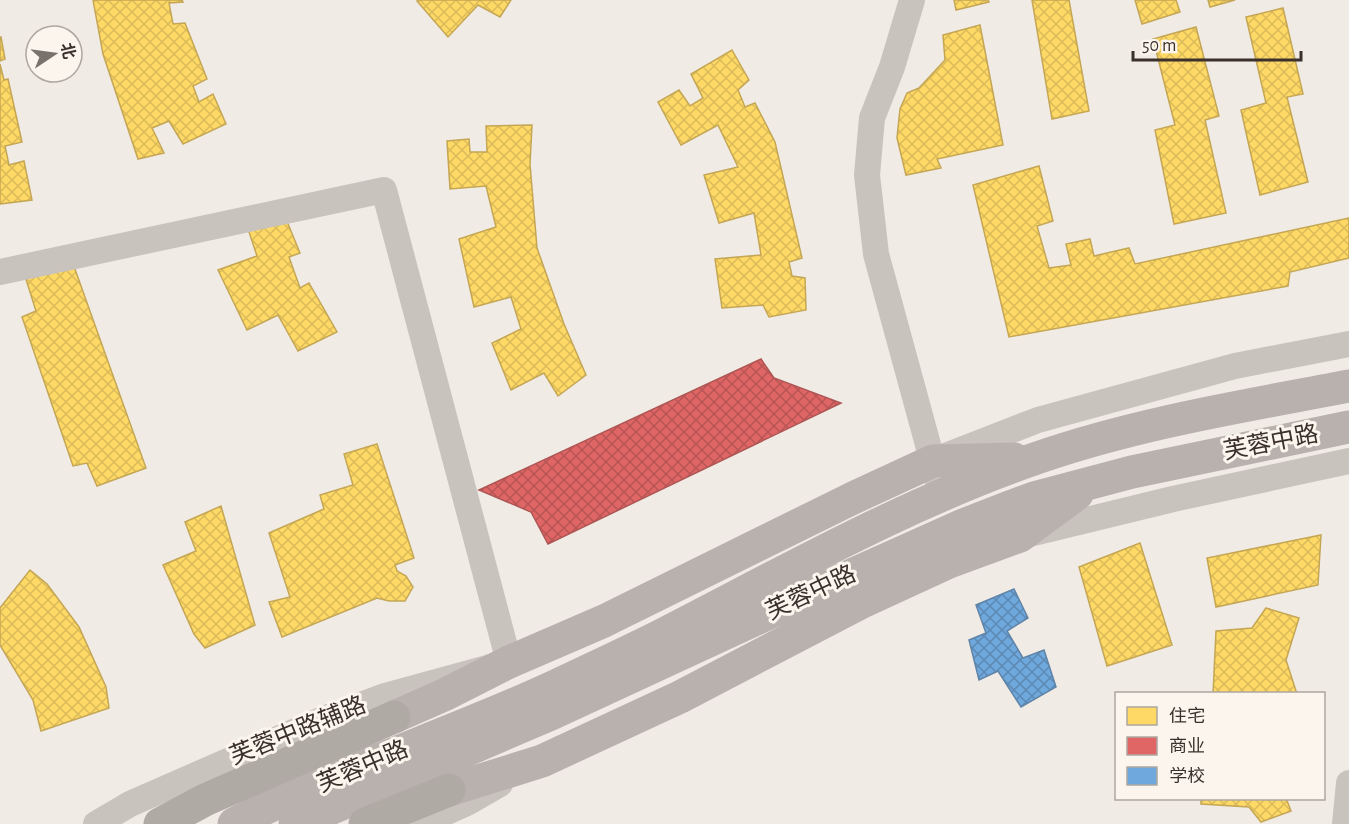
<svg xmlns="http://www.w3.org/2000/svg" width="1349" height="824" viewBox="0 0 1349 824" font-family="'Alegreya Sans','Noto Sans SC',sans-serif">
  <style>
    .homes { fill: url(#homes-cross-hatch); stroke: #c4a654; stroke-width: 1.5 }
    .shops { fill: url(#shops-cross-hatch); stroke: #ae5654; stroke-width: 1.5 }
    .schools { fill: url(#schools-cross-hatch); stroke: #5f84a7; stroke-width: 1.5 }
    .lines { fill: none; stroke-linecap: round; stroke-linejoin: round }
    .minor { stroke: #c9c3be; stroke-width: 26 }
    .major { stroke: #b8b1ad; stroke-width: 33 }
    .highway { stroke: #afaaa4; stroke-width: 33 }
    .labels { text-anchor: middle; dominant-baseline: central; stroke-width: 6; stroke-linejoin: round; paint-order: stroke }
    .street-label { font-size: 24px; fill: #3b302b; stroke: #fbf5ee }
  </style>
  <defs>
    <pattern id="homes-cross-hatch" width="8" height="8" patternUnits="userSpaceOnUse" patternTransform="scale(1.5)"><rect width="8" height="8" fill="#ffd966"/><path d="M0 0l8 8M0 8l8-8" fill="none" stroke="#dbbb59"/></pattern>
    <pattern id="shops-cross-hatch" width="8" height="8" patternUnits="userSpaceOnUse" patternTransform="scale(1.5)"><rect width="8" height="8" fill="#e06666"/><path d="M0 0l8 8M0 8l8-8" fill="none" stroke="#b75454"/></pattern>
    <pattern id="schools-cross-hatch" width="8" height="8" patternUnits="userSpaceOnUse" patternTransform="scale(1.5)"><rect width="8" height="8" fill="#6fa8dc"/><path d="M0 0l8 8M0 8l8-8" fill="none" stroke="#5c89b3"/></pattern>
  </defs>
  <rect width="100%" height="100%" fill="#f0ebe5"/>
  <!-- homes -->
  <g class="homes">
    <path d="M93,0h89l1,2 -14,1 4,21 12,-1 22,56 -14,7 6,16 14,-8 13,30 -43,20 -14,-23 -17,7 12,25 -26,6 -35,-105z"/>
    <path d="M418,0h93l-11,17 -22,-12 -30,32 -31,-36z"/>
    <path d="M954,0h34l1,2 -33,8z"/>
    <path d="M1032,0h37l20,111 -37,8z"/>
    <path d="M1135,0h41l4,12 -38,12z"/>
    <path d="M1208,0h27l-25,7z"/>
    <path d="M1283,8l20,86 -16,3 21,85 -48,13 -19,-85 25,-7 -20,-86z"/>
    <path d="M980,25l23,120 -66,14 4,9 -35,7 -9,-37 3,-29 7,-16 12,-5 26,-28 -2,-25z"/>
    <path d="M1196,27l23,89 -14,4 21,93 -52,11 -19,-94 20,-5 -22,-86z"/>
    <path d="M1,37l4,22 -5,2v-24z"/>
    <path d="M732,50l17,30 -11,10 7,17 10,-4 20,39 27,116 -13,4 3,14 13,2 1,32 -37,7 -6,-12 -41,3 -7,-49 46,-4 -7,-42 -35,10 -15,-48 34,-8 -20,-42 -37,20 -23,-43 21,-12 11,16 13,-8 -12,-24z"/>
    <path d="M0,64l4,16 4,-1 14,63 -17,4 4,19 15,-4 8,39 -32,4z"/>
    <path d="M532,125l-2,39 7,84 27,76 22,51 -28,21 -14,-23 -33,17 -19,-47 29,-14 -10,-32 -37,10 -15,-68 37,-12 -10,-41 -36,3 -3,-48 22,-2 1,13h17l-1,-26z"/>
    <path d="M1039,166l14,55 -16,5 12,42 22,-3 -5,-21 24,-5 4,17 35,-8 6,16 214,-46v40l-59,14 -2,14 -279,51 -36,-152z"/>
    <path d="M284,214l16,39 -11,4 11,31 9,-5 28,49 -39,19 -20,-36 -31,15 -29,-60 39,-14 -10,-30z"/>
    <path d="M71,258l75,210 -49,18 -10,-23 -14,3 -51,-149 14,-6 -12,-38z"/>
    <path d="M377,444l37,114 -19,7 2,6 9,5 7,11 -8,14h-16l-12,-3 -95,39 -13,-35 21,-5 -21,-64 55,-24 -4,-14 33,-10 -9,-31z"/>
    <path d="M221,506l34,119 -50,23 -11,-14 -31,-69 33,-14 -11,-29z"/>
    <path d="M1321,535l-3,50 -102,22 -9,-49z"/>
    <path d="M1140,543l32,102 -65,21 -28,-99z"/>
    <path d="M30,570l17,14 32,43 27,60 3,21 -68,23 -8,-31 -33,-55v-37z"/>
    <path d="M1266,608l33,10 -13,42 11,34h-84l3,-63 36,-3z"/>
    <path d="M1201,798h85l5,13 -30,11 -12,-15 -48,-3z"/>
  </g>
  <!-- shops -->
  <path class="shops" d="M761,359l13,19 67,25 -293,141 -17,-32 -52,-22z"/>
  <!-- schools -->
  <path class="schools" d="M1014,589l14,29 -21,13 16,27 21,-8 12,37 -35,20 -23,-36 -19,9 -10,-40 17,-7 -10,-28z"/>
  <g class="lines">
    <!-- minor -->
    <g class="minor">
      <path d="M912,0l-20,67 -20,51 -5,57 9,79 66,242"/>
      <path d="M0,272l384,-82 125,472 -124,34 -64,24 -191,84 -34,20"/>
      <path d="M945,456l93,-36 197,-54 114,-22"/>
      <path d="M1029,534l144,-35 176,-38"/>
      <path d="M420,824l47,-21 33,-19"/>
      <path d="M1345,824l4,-41"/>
    </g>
    <!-- major -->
    <g class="major">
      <path d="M394,717l50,-22 65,-33 95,-41 249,-123 80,-37 81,-2"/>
      <path d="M449,790l93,-29 138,-64 180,-94 89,-41 71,-26 57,-42"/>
      <path d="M234,824c102,-53 213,-88 317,-136 36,-17 73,-34 109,-52 123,-63 246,-133 377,-178 101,-35 208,-52 312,-72"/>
      <path d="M295,824l258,-111 283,-131 127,-57 41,-16 30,-11 98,-26 217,-45"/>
    </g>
    <!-- highway -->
    <g class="highway">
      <path d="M160,824l45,-24 189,-83"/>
      <path d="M365,824l84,-34"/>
    </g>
  </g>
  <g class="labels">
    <!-- street labels -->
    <g class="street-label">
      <text transform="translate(1271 443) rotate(-11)">芙蓉中路</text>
      <text transform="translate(811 593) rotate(-25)">芙蓉中路</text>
      <text transform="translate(298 731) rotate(-22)">芙蓉中路辅路</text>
      <text transform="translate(363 767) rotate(-23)">芙蓉中路</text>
    </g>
  </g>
  <!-- legend -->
  <rect x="1115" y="692" width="210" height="108" fill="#fbf5ee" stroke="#aea6a0" stroke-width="1.5"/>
  <rect x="1127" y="707" width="30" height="18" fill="#ffd966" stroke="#aea6a0" stroke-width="1.5"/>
  <text x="1169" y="722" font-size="18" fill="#3b302b">住宅</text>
  <rect x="1127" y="737" width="30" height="18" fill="#e06666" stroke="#aea6a0" stroke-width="1.5"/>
  <text x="1169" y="752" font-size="18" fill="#3b302b">商业</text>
  <rect x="1127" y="767" width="30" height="18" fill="#6fa8dc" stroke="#aea6a0" stroke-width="1.5"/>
  <text x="1169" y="782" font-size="18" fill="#3b302b">学校</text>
  <!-- north arrow -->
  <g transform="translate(54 54) rotate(77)"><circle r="28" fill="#fbf5ee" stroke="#aea6a0" stroke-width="1.5"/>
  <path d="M0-4.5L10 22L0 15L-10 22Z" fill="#7a716c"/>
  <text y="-9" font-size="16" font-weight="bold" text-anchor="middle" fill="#3b302b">北</text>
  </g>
  <!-- scale -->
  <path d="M1133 51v9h168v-9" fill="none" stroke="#3b302b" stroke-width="3"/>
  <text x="1142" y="51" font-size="18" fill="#3b302b" stroke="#fbf5ee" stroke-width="4.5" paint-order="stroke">50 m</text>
</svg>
